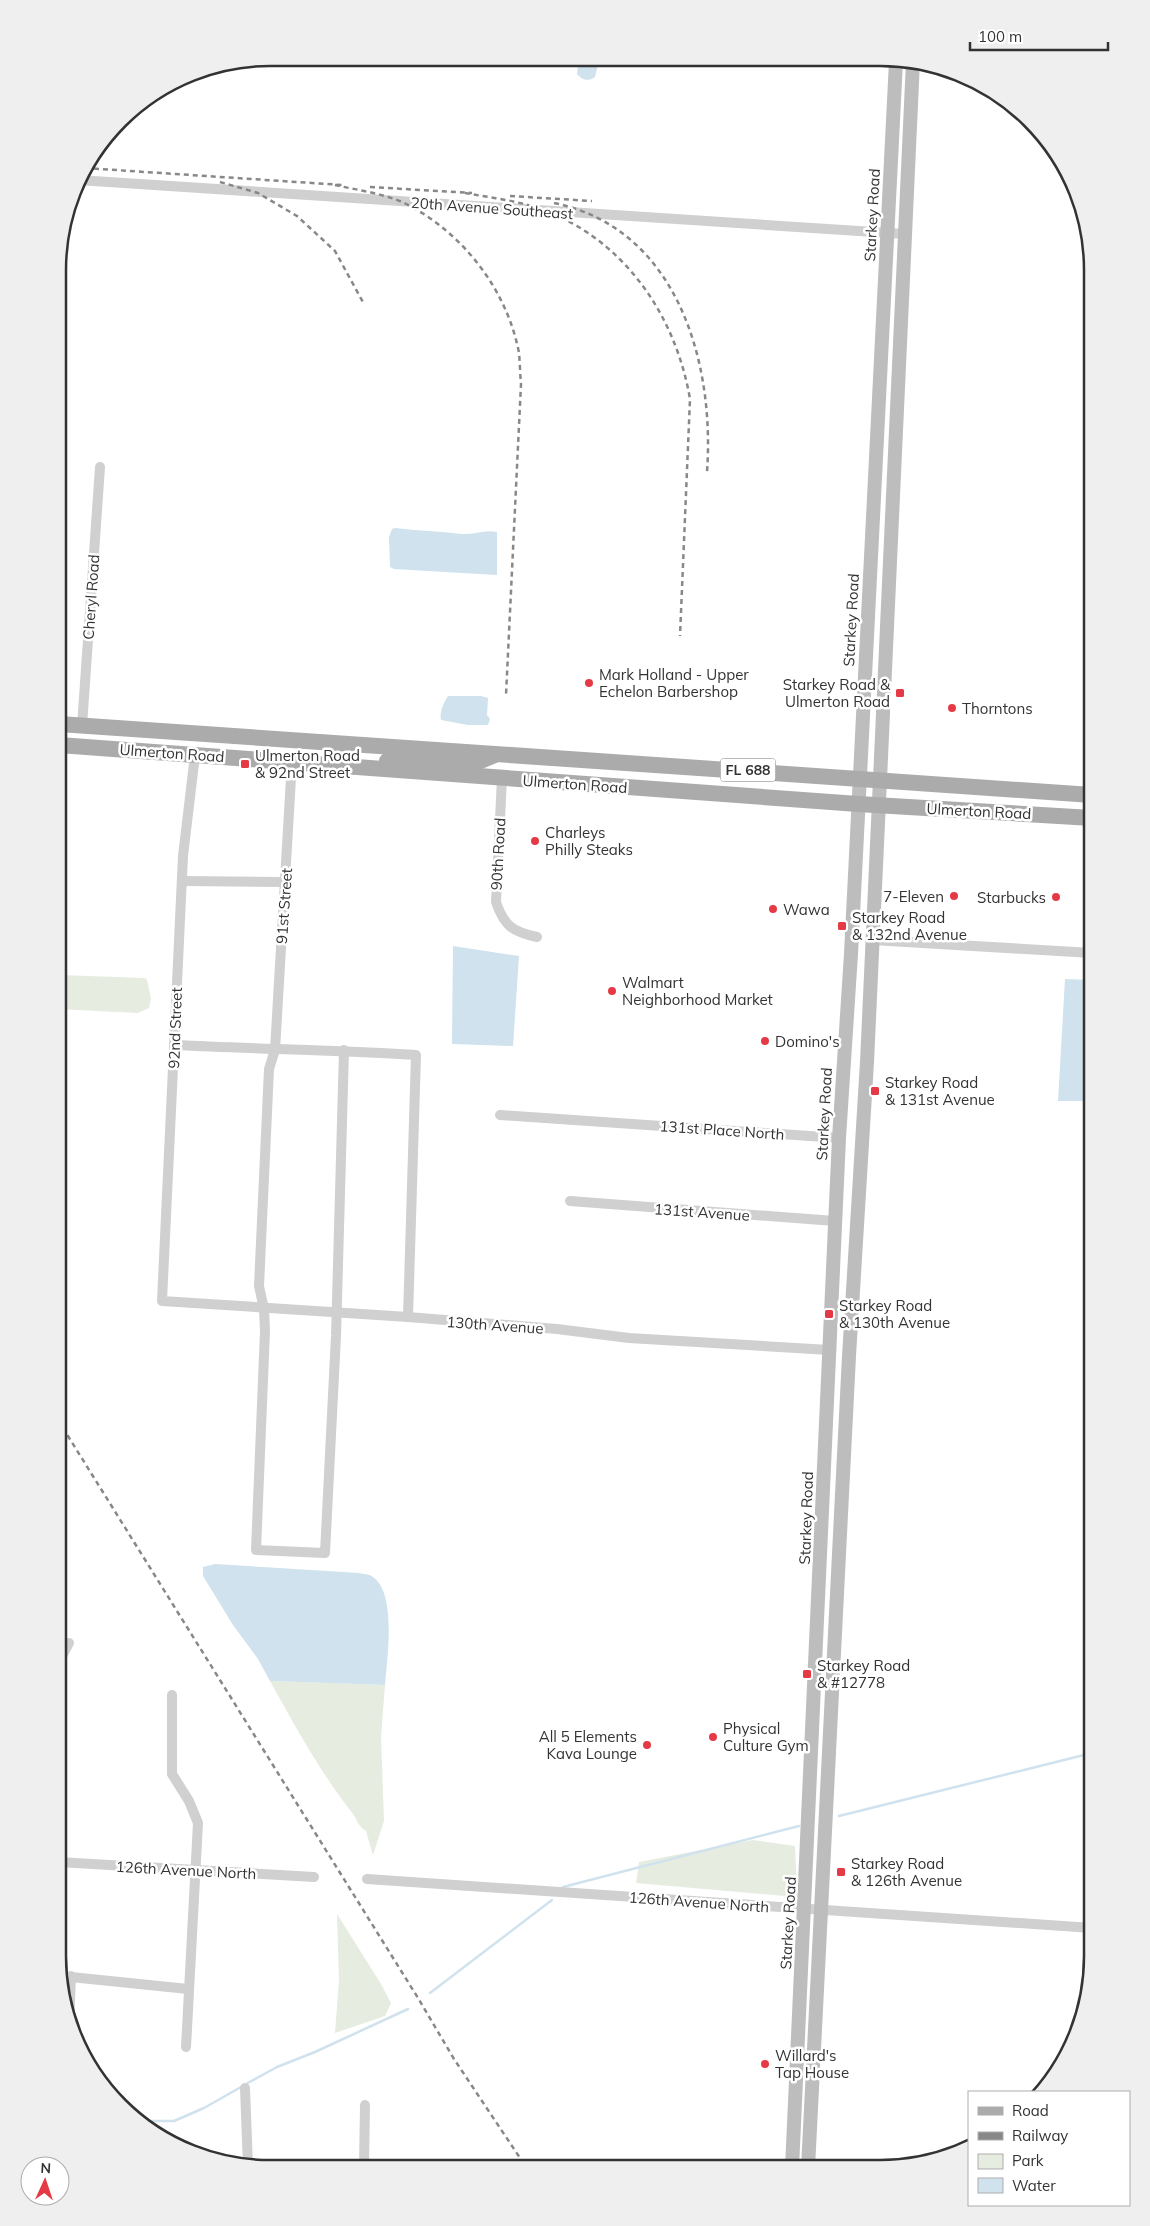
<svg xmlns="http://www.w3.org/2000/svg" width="1150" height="2226" viewBox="0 0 1150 2226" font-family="Mulish,sans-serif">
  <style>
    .green { fill: #e6ecdf }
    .water { fill: #cfe2ee }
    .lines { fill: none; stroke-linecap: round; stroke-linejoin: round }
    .stream { stroke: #cfe2ee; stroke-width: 2.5 }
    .minor { stroke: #d0d0d0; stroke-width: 10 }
    .secondary { stroke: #bdbdbd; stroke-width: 14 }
    .primary { stroke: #ababab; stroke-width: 16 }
    .rail { stroke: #888; stroke-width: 2.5; stroke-dasharray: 5 4; stroke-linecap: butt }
    .poi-dot { fill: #e63946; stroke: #fff; stroke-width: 2 }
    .labels { text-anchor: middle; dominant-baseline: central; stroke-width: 5; stroke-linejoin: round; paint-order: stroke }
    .shield { fill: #fff; stroke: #707070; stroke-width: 1 }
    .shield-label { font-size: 14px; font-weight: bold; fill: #333 }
    .street-label { font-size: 15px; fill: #333; stroke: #fff }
    .poi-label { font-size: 15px; fill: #333; stroke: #fff; text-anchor: start }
    .rim { fill: none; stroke: #333; stroke-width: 2.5 }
  </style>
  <rect width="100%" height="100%" fill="#fff"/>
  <!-- green -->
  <g class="green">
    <path d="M59,975l86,3 2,2 4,18 -2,10 -11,5 -80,-4z"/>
    <path d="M270,1681l115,4 -4,52 3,84 -11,34 -7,-24c-9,-5 -9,-13 -16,-21 -31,-40 -55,-84 -80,-129z"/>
    <path d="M753,1840l42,6 2,51 -161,-14 3,-21z"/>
    <path d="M337,1914l44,70 10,19 -6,13 -50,17 4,-53z"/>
  </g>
  <!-- water -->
  <g class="water">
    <path d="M579,59l20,1 -4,17c-7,5 -13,3 -18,-3z"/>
    <path d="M395,528c22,3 45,3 67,6 12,1 23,-5 35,-2v43l-103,-6 -4,-2 -1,-30 3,-8z"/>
    <path d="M448,696h33l7,2 -1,17 3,4 -2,6h-20l-27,-5c-2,-8 3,-18 7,-24z"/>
    <path d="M453,946l66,10 -6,90 -61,-2z"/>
    <path d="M1065,979l27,1v121h-34z"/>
    <path d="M215,1564l144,9c4,1 11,1 14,4 24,17 14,82 12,108l-115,-4 -12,-22 -25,-34 -30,-49v-9z"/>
  </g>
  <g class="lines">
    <!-- stream -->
    <g class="stream">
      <path d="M839,1816l253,-63"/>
      <path d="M563,1887l236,-61"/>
      <path d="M430,1993l122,-93"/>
      <path d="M246,2084l31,-17 38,-15 93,-43"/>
      <path d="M138,2121h36l30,-13 37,-21"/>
    </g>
    <!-- minor -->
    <g class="minor">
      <path d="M78,180l827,54"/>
      <path d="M82,726l18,-259"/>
      <path d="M195,755l-12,101 -21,445 246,16 149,12 72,9 200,12"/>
      <path d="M292,761l-17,289 -6,19 -10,217 5,23 1,22 -9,219 69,3 11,-217 8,-286"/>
      <path d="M502,778l-6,124c8,24 17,30 41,35"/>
      <path d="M183,881l102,1"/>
      <path d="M872,940l220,13"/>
      <path d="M175,1045c81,4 161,5 241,10l-8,262"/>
      <path d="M500,1115l339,23"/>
      <path d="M570,1201l265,20"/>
      <path d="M58,1664l11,-21"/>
      <path d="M172,1695v79l17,27 9,22 -12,224"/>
      <path d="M58,1862l256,15"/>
      <path d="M367,1879l725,49"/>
      <path d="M61,1976l127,13"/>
      <path d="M69,2024l2,-48"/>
      <path d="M245,2088l3,79"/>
      <path d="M364,2167l1,-62"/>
    </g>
    <!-- secondary -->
    <g class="secondary">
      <path d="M792,2168l47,-1030 12,-184 45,-893"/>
      <path d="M808,2168l41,-812 18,-294 46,-1001"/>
    </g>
    <!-- primary -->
    <g class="primary">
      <path d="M59,724l1033,71"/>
      <path d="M59,745l799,59 234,14"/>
      <path d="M387,761l5,-2 84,4 19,-8"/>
    </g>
    <!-- rail -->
    <g class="rail">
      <path d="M85,168l257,17"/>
      <path d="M220,182l38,11 39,23 38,35 29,53"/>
      <path d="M335,185c22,5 46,8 67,17 59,28 105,87 117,151 1,10 1,21 2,31l-15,311"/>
      <path d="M370,187l102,6"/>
      <path d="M465,193c27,5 56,8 81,18 80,31 130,106 144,188l-10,237"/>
      <path d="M510,196l82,5"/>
      <path d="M554,203c123,25 161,159 153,269"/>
      <path d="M58,1420l360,578 36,61 72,108"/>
    </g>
  </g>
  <!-- markers -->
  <g class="poi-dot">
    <circle cx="589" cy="683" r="5"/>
    <rect x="895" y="688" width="10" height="10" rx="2.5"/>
    <circle cx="952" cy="708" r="5"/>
    <rect x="240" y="759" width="10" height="10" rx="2.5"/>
    <circle cx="535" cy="841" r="5"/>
    <circle cx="954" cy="896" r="5"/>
    <circle cx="1056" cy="897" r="5"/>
    <circle cx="773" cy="909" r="5"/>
    <rect x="837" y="921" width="10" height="10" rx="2.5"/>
    <circle cx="612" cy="991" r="5"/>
    <circle cx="765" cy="1041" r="5"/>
    <rect x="870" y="1086" width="10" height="10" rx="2.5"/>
    <rect x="824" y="1309" width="10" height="10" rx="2.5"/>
    <rect x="802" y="1669" width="10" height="10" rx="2.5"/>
    <circle cx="713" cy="1737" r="5"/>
    <circle cx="647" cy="1745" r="5"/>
    <rect x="836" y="1867" width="10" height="10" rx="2.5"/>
    <circle cx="765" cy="2064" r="5"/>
  </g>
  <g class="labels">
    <!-- shield labels -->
    <rect class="shield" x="720.5" y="758.5" width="55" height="23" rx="4"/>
    <g class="shield-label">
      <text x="748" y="770">FL 688</text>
    </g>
    <!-- street labels -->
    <g class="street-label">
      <text transform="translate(492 208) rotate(4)">20th Avenue Southeast</text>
      <text transform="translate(872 215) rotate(-87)">Starkey Road</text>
      <text transform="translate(91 597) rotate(-86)">Cheryl Road</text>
      <text transform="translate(851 620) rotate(-87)">Starkey Road</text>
      <text transform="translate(172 753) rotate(4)">Ulmerton Road</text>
      <text transform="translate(575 784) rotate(4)">Ulmerton Road</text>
      <text transform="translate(979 811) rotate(3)">Ulmerton Road</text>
      <text transform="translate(498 854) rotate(-87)">90th Road</text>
      <text transform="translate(284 906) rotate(-86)">91st Street</text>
      <text transform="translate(175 1028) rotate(-88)">92nd Street</text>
      <text transform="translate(824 1114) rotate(-87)">Starkey Road</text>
      <text transform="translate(722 1130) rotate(4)">131st Place North</text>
      <text transform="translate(702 1212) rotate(4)">131st Avenue</text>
      <text transform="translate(495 1325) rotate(4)">130th Avenue</text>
      <text transform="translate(806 1518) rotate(-88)">Starkey Road</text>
      <text transform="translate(186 1870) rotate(3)">126th Avenue North</text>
      <text transform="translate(699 1902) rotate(4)">126th Avenue North</text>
      <text transform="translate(788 1923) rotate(-87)">Starkey Road</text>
    </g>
    <!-- poi labels -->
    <g class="poi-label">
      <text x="599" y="674">Mark Holland - Upper<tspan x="599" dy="17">Echelon Barbershop</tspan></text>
      <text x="890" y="684" text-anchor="end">Starkey Road &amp;<tspan x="890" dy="17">Ulmerton Road</tspan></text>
      <text x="962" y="708">Thorntons</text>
      <text x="255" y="755">Ulmerton Road<tspan x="255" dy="17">&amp; 92nd Street</tspan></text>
      <text x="545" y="832">Charleys<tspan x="545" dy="17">Philly Steaks</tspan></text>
      <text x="944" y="896" text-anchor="end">7-Eleven</text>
      <text x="1046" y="897" text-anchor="end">Starbucks</text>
      <text x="783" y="909">Wawa</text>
      <text x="852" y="917">Starkey Road<tspan x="852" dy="17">&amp; 132nd Avenue</tspan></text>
      <text x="622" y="982">Walmart<tspan x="622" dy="17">Neighborhood Market</tspan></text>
      <text x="775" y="1041">Domino's</text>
      <text x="885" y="1082">Starkey Road<tspan x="885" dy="17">&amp; 131st Avenue</tspan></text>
      <text x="839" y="1305">Starkey Road<tspan x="839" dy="17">&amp; 130th Avenue</tspan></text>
      <text x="817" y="1665">Starkey Road<tspan x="817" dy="17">&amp; #12778</tspan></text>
      <text x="723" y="1728">Physical<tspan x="723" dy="17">Culture Gym</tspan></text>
      <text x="637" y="1736" text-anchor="end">All 5 Elements<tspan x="637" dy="17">Kava Lounge</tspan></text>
      <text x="851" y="1863">Starkey Road<tspan x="851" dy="17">&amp; 126th Avenue</tspan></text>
      <text x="775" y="2055">Willard's<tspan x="775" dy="17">Tap House</tspan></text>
    </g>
  </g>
  <!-- crop -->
  <path d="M0 0H1150V2226H0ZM270 66H880A204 204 0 0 1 1084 270V1956A204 204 0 0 1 880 2160H270A204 204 0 0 1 66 1956V270A204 204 0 0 1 270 66Z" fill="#efefef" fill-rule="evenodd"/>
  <path class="rim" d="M270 66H880A204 204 0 0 1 1084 270V1956A204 204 0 0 1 880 2160H270A204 204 0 0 1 66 1956V270A204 204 0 0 1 270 66Z"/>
  <!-- legend -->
  <rect x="968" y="2091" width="162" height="115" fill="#ffffff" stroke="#adadad"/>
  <rect x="978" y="2107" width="25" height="8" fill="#ababab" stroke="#adadad"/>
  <text x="1012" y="2116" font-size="15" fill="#333333">Road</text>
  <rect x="978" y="2132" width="25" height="8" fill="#888888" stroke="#adadad"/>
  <text x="1012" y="2141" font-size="15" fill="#333333">Railway</text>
  <rect x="978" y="2154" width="25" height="15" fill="#e6ecdf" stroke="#adadad"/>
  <text x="1012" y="2166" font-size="15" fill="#333333">Park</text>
  <rect x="978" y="2178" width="25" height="15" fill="#cfe2ee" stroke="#adadad"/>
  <text x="1012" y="2191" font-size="15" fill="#333333">Water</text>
  <!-- north arrow -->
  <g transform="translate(45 2181) rotate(3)"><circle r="24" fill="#ffffff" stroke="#adadad"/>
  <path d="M0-4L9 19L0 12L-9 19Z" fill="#e63946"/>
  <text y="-8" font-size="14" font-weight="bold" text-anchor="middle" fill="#333333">N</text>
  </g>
  <!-- scale -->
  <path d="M970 42v8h138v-8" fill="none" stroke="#333333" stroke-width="2.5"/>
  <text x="978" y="42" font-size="15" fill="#333333" stroke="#ffffff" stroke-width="4" paint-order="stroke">100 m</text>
</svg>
